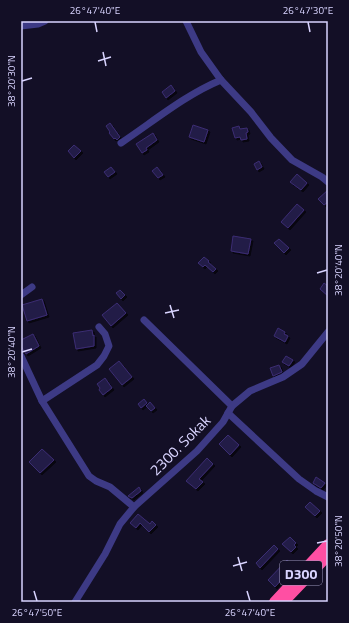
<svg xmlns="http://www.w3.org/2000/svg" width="349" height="623" viewBox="0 0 349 623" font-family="'Titillium Web',sans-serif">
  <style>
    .building { fill: #241b47; stroke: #3b2d73; filter: url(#shadow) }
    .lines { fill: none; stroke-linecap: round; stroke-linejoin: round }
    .minor { stroke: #3d3a85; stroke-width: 7 }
    .highway { stroke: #ff4fa3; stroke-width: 10 }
    .ticks { fill: none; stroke: #d9d4ff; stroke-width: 1.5 }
    .labels { text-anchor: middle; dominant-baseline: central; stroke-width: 3.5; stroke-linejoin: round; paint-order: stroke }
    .shield { fill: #130f26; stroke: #9e99be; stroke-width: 1 }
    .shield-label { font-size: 14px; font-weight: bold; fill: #d9d4ff }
    .street-label { font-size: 15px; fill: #d9d4ff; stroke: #130f26 }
    .neatline { fill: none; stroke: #d9d4ff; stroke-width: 1.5 }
    .ticks-label { font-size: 10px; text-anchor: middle; fill: #d9d4ff }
  </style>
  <defs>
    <filter id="shadow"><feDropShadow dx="2" dy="2" stdDeviation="0" flood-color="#0009"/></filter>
  </defs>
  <rect width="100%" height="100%" fill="#130f26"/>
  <!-- building -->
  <g class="building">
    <path d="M171,85l4,6 -9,7 -4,-6z"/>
    <path d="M110,123l10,14 -3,3 -2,-2 -1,1 -5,-6 1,-1 -4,-6z"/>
    <path d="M193,125l15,5 -4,12 -15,-5z"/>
    <path d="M239,126l1,3 7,-1 1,4 -2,1 1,6 -6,1 -1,-3 -5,1 -3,-10z"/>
    <path d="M153,133l4,7 -11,8 1,2 -5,3 -6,-9z"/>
    <path d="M74,145l7,6 -7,7 -6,-7z"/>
    <path d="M259,161l3,6 -5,3 -3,-6z"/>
    <path d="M111,167l4,5 -7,5 -4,-5z"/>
    <path d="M157,167l6,8 -5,3 -6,-7z"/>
    <path d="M297,174l10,9 -6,7 -11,-8z"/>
    <path d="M328,190v12l-4,3 -6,-6z"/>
    <path d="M297,204l7,6 -16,18 -7,-6z"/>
    <path d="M233,236l18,3 -3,15 -17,-3z"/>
    <path d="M279,239l10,9 -5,5 -10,-10z"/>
    <path d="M204,257l5,4 -1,1 8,7 -3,3 -8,-7 -2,2 -5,-4z"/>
    <path d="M324,283l4,3v10l-8,-7z"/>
    <path d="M120,290l5,5 -4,4 -5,-6z"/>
    <path d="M42,299l5,16 -20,6 -5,-16z"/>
    <path d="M117,303l9,10 -15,13 -9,-11z"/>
    <path d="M278,328l7,4 -1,2 4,2 -3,6 -11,-6z"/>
    <path d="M92,330l1,6 1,-1v11l-18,3 -3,-16z"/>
    <path d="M33,334l6,12 -13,8 -5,-8v-6z"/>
    <path d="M286,356l7,4 -4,6 -7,-4z"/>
    <path d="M119,361l13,16 -10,8 -13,-16z"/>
    <path d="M279,365l3,7 -9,4 -3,-8z"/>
    <path d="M105,378l7,10 -9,7 -4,-5 1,-2 -3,-4z"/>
    <path d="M144,399l3,4 -6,5 -3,-4z"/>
    <path d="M150,402l5,6 -4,3 -5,-5z"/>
    <path d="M228,435l11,10 -9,10 -11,-11z"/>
    <path d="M42,449l12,11 -14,13 -11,-11z"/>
    <path d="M207,458l6,6 -14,15 4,3 -7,7 -10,-8z"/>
    <path d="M316,477l9,6 -4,5 -8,-5z"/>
    <path d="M139,487l2,4 -9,7 -4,-2z"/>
    <path d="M310,502l10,9 -5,5 -10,-9z"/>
    <path d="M138,514l12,10 2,-3 4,4 -7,7 -9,-9 -4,5 -6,-5z"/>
    <path d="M290,537l6,6 -2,2 2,2 -5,5 -9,-8z"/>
    <path d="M274,545l4,4 -18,19 -4,-5z"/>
    <path d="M287,560l7,6 -19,21 -7,-7z"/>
  </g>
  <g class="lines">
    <!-- minor -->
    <g class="minor">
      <path d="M186,21l15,31 20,28 30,32 20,26 21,22 30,17 6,5"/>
      <path d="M21,26l17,-2 7,-3"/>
      <path d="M121,143c33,-22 64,-48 100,-63"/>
      <path d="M21,295l11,-8"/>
      <path d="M144,320l88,86"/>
      <path d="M21,356l21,45 47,75 7,5 14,6 24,20"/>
      <path d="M42,401l55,-36 7,-9 5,-10 -4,-12 -6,-7"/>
      <path d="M228,413l71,66 17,12 12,6"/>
      <path d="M75,602l30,-48 15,-30 14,-17 63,-56 26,-29 9,-16 18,-15 33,-14 19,-13 26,-32"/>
    </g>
    <!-- highway -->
    <g class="highway">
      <path d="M274,602l54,-58"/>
      <path d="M284,602l44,-46"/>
    </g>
  </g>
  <!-- ticks -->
  <path class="ticks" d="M95,22l2,10M308,22l2,10M103,52l3,14M98,61l13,-4M22,81l10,-3M317,273l10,-3M170,305l4,13M165,313l14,-3M22,352l10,-3M317,543l10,-2M238,557l4,14M233,566l14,-4M34,591l3,10M247,591l3,10"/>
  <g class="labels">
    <!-- shield labels -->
    <rect class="shield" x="280" y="561" width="42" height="24" rx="3"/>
    <g class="shield-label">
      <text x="301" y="573">D300</text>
    </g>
    <!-- street labels -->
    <g class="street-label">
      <text transform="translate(180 445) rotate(-45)">2300. Sokak</text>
    </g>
  </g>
  <!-- border -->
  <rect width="349" height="623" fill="none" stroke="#130f26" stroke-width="44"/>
  <rect x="22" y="22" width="305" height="579" class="neatline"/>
  <g class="ticks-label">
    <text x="95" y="14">26°47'40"E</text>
    <text x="308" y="14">26°47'30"E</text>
    <text transform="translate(11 81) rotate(-90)" y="4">38°20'30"N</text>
    <text transform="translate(338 270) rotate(-90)" y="4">38°20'40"N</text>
    <text transform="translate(11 352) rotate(-90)" y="4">38°20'40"N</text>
    <text transform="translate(338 541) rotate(-90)" y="4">38°20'50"N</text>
    <text x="37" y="616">26°47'50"E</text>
    <text x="250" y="616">26°47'40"E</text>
  </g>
</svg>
